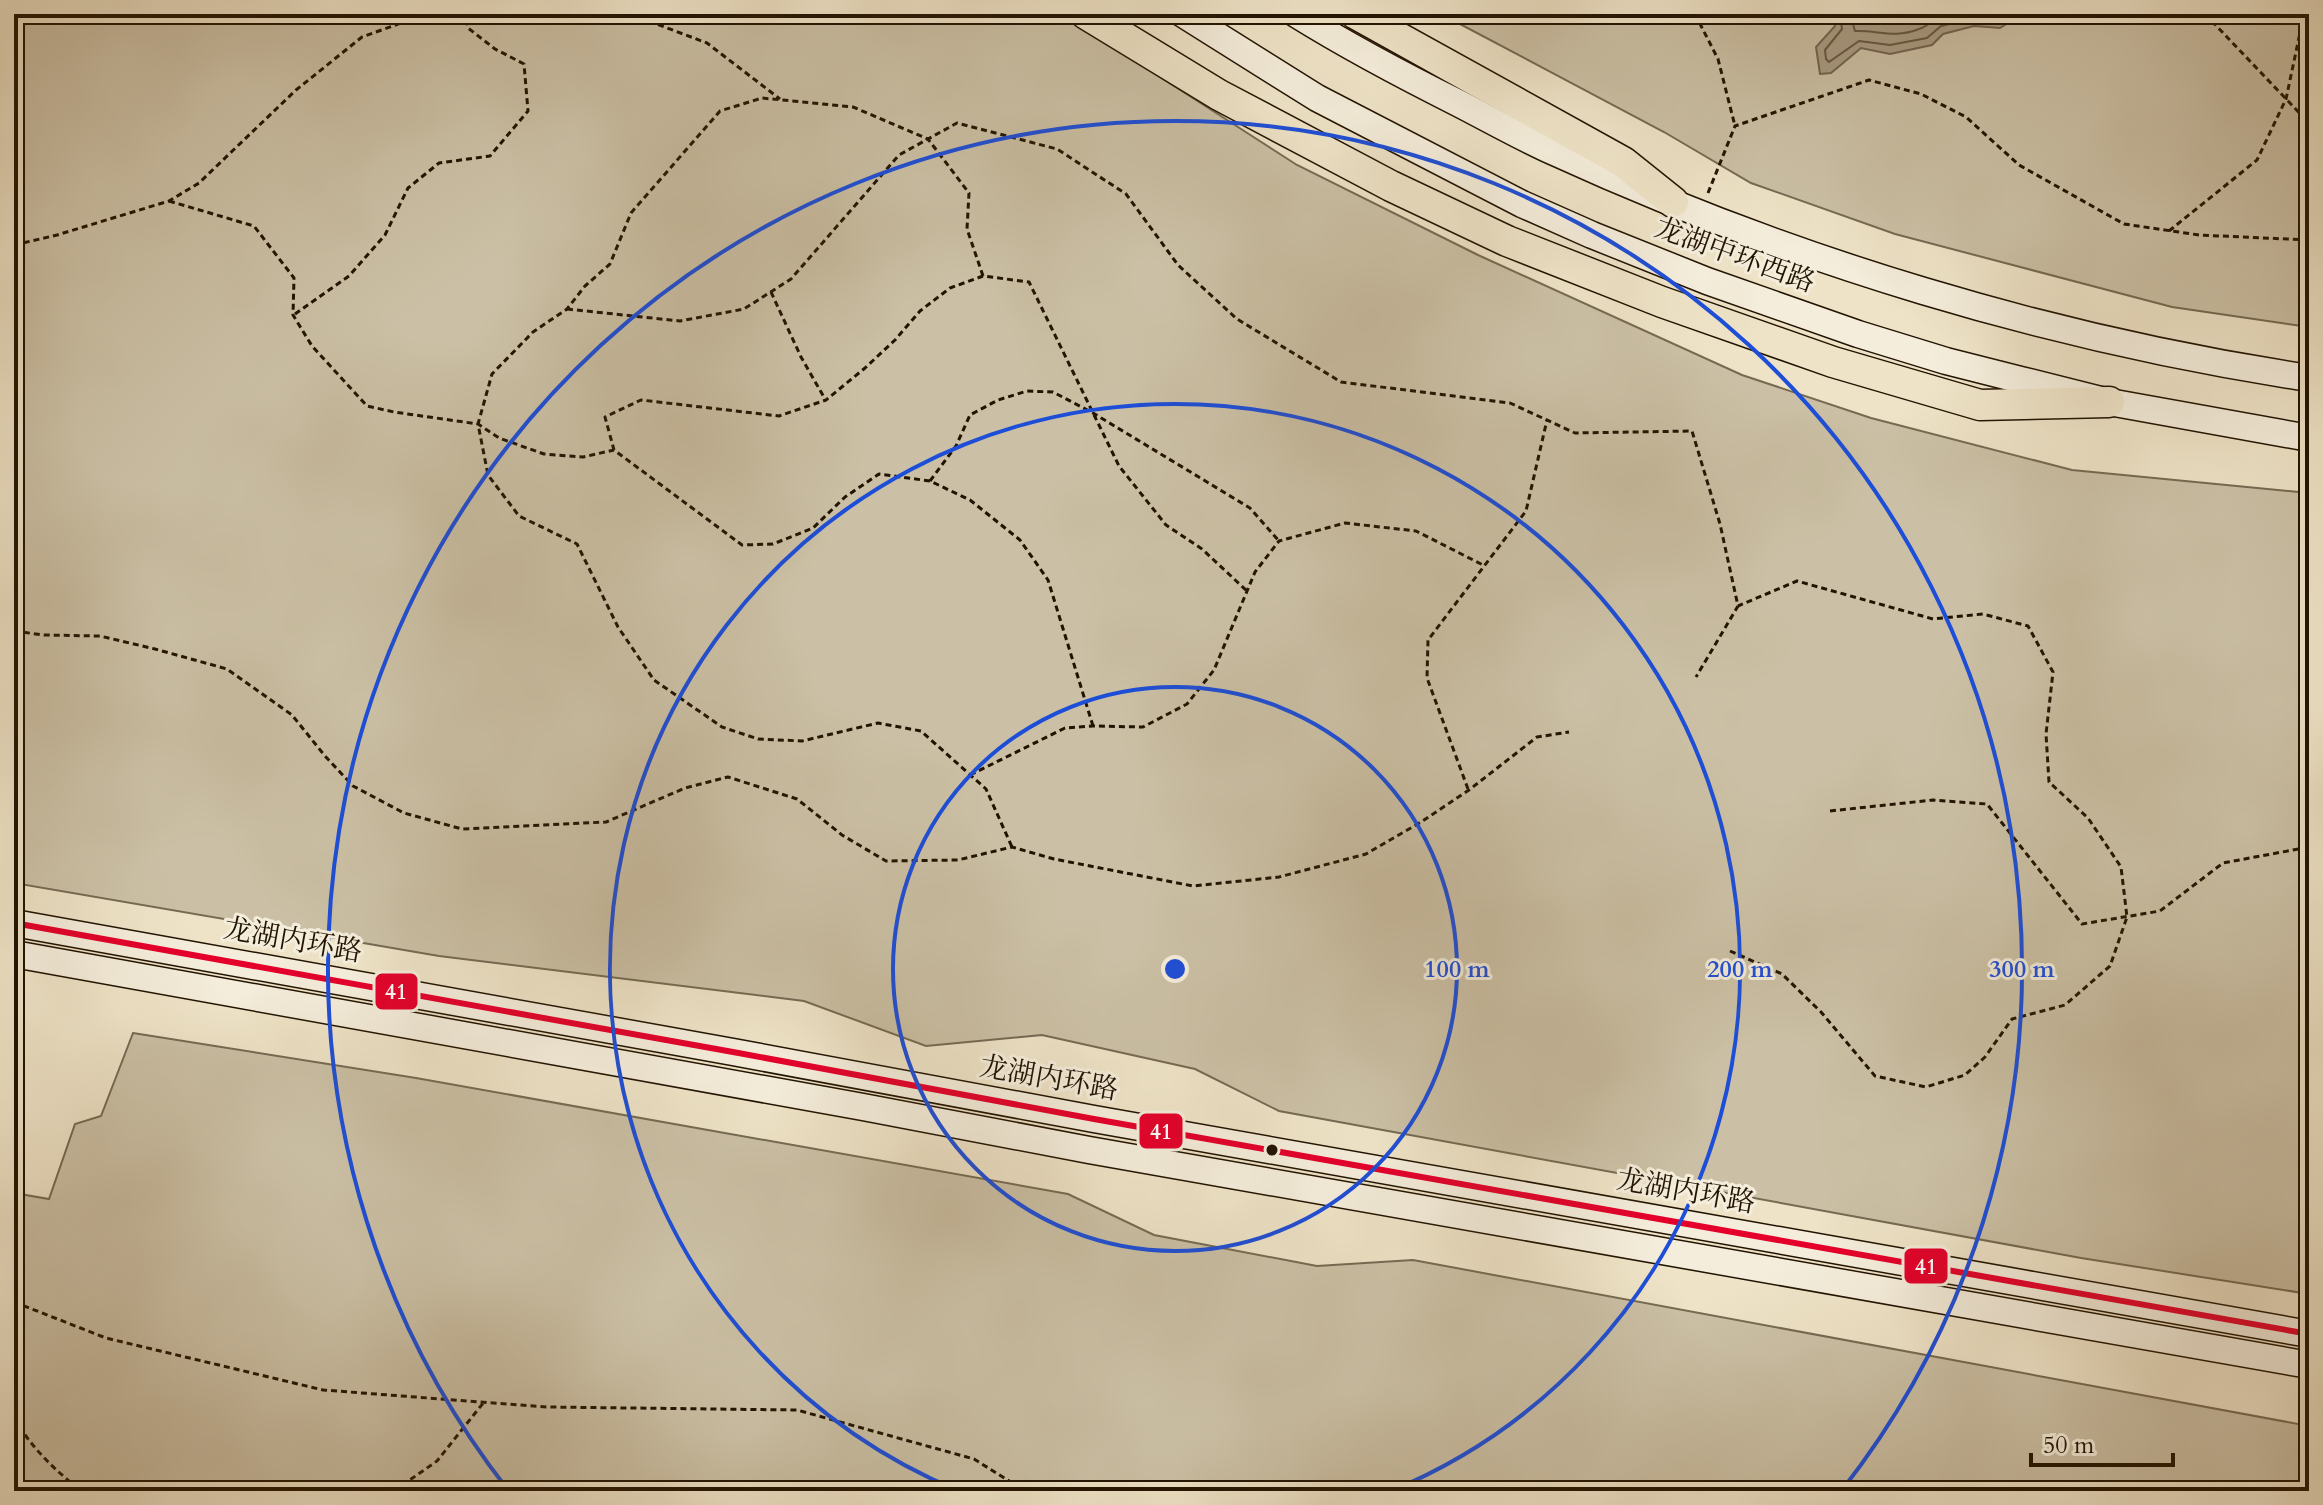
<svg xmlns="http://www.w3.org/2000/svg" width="2323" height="1505" viewBox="0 0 2323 1505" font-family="Cardo,'Noto Serif SC',serif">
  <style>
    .green { fill: #cbc0a5; stroke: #766a53; stroke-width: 2 }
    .water { fill: #a99c84; stroke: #736550; stroke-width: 2 }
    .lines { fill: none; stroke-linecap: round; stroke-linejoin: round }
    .shore { stroke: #665842; stroke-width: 2 }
    .secondary-casing { stroke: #221301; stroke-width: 29 }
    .trunk-casing { stroke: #221301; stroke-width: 33 }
    .path { stroke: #221301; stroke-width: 3; stroke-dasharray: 6 4; stroke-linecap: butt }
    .secondary { stroke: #f4eddb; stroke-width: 26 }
    .trunk { stroke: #eee3c7; stroke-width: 30 }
    .bus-1-casing { stroke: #f4eddb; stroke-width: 12 }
    .bus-1 { stroke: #e4002b; stroke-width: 6 }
    .ring { fill: none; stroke: #1d4ed8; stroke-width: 4 }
    .bus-dot { fill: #221301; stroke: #f4eddb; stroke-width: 3 }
    .labels { text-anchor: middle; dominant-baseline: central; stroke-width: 6; stroke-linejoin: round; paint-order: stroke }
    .street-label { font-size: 28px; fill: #221301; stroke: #f4eddb }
    .centre { fill: #1d4ed8; stroke: #f4eddb; stroke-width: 4 }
    .ring-label { font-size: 24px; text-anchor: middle; font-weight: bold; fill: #1d4ed8; stroke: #f4eddb; stroke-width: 6; stroke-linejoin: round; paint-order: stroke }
    .line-badge { stroke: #f4eddb; stroke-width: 3 }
    .badge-label { font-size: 22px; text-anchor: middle; font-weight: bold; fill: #fff }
  </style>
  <rect width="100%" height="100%" fill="#eee3c7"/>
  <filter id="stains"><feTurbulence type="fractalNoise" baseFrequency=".0025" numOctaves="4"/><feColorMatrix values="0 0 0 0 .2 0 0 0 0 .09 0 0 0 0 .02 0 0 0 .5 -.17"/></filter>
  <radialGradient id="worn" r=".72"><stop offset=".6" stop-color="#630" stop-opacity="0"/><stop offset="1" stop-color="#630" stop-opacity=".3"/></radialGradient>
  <!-- green -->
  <g class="green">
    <path d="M43,14h1019l235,151 181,90 264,120 129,43 201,52 237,23v801l-228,-36 -802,-147 -84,-42 -153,-34 -116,11 -122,-45 -365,-45 -425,-73v-852z"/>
    <path d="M1441,14h868v313l-137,-20 -277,-73 -144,-51 -87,-51z"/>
    <path d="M133,1033l283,45 652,116 86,41 163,31 96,-6 896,166v65h-2295v-298l35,6 26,-75 26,-8z"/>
  </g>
  <!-- water -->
  <path class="water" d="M1831,14h191l-22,14 -26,-2 -31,8 -11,11 -42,9 -29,-6 -30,25 -11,1 -4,-27 19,-21z"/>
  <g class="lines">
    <!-- shore -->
    <g class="shore">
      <path d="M1840,14l2,15 -17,21 1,9 3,3 30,-21 31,4 37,-7 14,-12 33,-8 23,1 10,-5"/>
      <path d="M1850,14l5,17c24,-1 38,8 64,-2 11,-3 13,-11 28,-15"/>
    </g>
    <!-- secondary casing -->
    <g class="secondary-casing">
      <g id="secondary">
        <path d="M1183,14l134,84 205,106 70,31 115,46 151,53 88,27 75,19 88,22 200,36"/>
        <path d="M1296,14c53,33 108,62 164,90 31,16 61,33 92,47 238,109 498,188 757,227"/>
        <path d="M14,923l719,129 361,67 1215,215"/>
        <path d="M14,954l849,153 226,43 1220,215"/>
      </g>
    </g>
    <!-- trunk casing -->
    <g class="trunk-casing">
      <g id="trunk">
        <path d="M1086,14l133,81 172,91 116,55 155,61 171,60 147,43 129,-3"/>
        <path d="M1356,14l267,148 50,40"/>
      </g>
    </g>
    <!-- path -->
    <g class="path">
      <path d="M630,14l77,29 73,56"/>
      <path d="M1695,14l23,45 17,67"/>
      <path d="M2205,14l104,109"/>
      <path d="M1708,193l27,-67 134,-46 52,14 45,23 53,48 105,59 75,11 110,5"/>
      <path d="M169,201l85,25 40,52 -1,37 19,31 55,60 27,6 84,12 21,14 45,16 39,3 31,-7"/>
      <path d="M2169,231l88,-71 29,-61 18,-85"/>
      <path d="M14,245l43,-10 112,-34 30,-18 97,-93 66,-53 64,-23"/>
      <path d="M983,276l-16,-47 2,-36 -41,-54 -75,-32 -91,-9 -42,13 -89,102 -21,51 -25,22 -18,23 -34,23 -41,42 -14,50 10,51 31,41 58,28 41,83 36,53 68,47 36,12 44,2 76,-18 43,8 65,58 26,58"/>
      <path d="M771,292l30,65 24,42"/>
      <path d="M567,309l113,12 64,-12 47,-30 108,-124 58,-32 100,26 69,45 52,71 59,54 104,63 169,21 65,30 117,-2 28,93 18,82 -42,71"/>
      <path d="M295,314l54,-38 36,-41 23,-47 31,-25 51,-7 38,-45 -4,-47 -29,-15 -27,-21 -3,-14"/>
      <path d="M930,481l26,-35 14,-31 28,-15 29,-9 26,1 40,21 157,95 29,33"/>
      <path d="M14,631l30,4 56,1 55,13 72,20 65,46 33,41 28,30 51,27 58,16 144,-7 79,-34 43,-11 69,22 45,36 44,26 72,-1 54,-13 42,12 139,27 86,-9 87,-23 55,-32 48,-32 68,-53 32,-5"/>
      <path d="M1093,726l-45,-146 -28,-40 -50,-40 -40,-19 -51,-7 -34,23 -32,31 -40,16 -31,1 -128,-95 -9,-33 36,-17 138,16 47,-16 39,-32 30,-28 25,-29 30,-23 33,-12 46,6 90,184 47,59 36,24 45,42"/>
      <path d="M970,775l95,-47 28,-2 50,1 44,-23 27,-34 41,-98 24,-31 66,-18 71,8 69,35"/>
      <path d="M1468,789l-41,-111 1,-38 98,-129 21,-91"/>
      <path d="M1830,811l103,-11 54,4 95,120 78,-13 63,-48 86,-16"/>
      <path d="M1730,951l52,23 39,38 54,64 51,11 39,-12 20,-18 27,-38 53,-14 45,-39 17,-49 -6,-50 -33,-49 -39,-36 -3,-48 7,-62 -25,-46 -45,-12 -50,5 -136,-38 -59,25"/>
      <path d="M14,1302l92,36 217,52 224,17 250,3 177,49 51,32"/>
      <path d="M14,1418c17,29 41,53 68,73"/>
      <path d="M394,1491l43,-30 47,-59"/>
    </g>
    <!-- secondary -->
    <use href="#secondary" class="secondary"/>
    <!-- trunk -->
    <use href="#trunk" class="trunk"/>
    <!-- bus-1 casing -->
    <g class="bus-1-casing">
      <path id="bus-1" d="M14,923l719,129 361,67 1215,215"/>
    </g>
    <!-- bus-1 -->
    <use href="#bus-1" class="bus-1"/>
  </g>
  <!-- distance rings -->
  <g class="ring">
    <circle cx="1175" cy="969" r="282"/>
    <path d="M959 1491A565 565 0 1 1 1391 1491"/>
    <path d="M508 1490A847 847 0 1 1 1842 1490"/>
  </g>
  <!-- markers -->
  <circle class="bus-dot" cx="1272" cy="1150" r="7"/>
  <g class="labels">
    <!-- street labels -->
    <g class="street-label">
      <text transform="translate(1735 255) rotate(20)">龙湖中环西路</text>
      <text transform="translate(293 940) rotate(10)">龙湖内环路</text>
      <text transform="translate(1049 1078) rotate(10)">龙湖内环路</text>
      <text transform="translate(1686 1191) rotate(10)">龙湖内环路</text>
    </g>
  </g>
  <circle cx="1175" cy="969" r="12" class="centre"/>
  <g class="ring-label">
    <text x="1457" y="977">100 m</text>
    <text x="1740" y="977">200 m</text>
    <text x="2022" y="977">300 m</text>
  </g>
  <g class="line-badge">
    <rect x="374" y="972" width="45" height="39" rx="8" fill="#e4002b"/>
    <rect x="1138" y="1112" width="46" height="38" rx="8" fill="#e4002b"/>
    <rect x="1903" y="1247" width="46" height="38" rx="8" fill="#e4002b"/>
  </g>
  <g class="badge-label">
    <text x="396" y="999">41</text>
    <text x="1161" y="1139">41</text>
    <text x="1926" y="1274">41</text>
  </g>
  <!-- margin -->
  <rect width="2323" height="1505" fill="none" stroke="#eee3c7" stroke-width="48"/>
  <rect x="16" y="16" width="2291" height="1473" fill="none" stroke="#221301" stroke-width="4"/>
  <rect x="24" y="24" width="2275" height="1457" fill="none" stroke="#221301" stroke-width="2"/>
  <!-- scale -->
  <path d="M2031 1453v12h142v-12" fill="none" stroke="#221301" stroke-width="4"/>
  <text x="2043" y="1453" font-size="24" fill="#221301" stroke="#f4eddb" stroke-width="6" paint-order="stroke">50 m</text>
  <rect width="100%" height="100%" filter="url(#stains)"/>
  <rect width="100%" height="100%" fill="url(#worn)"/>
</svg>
